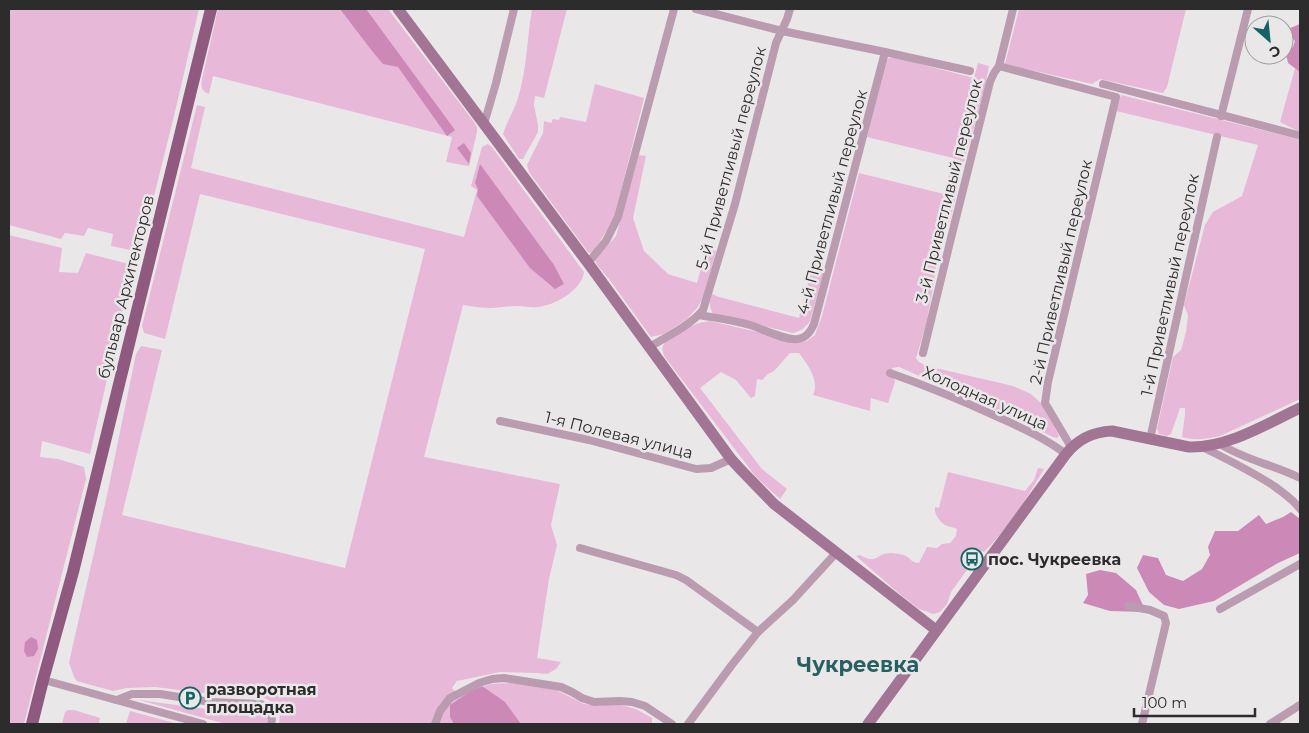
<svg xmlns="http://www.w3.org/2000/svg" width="1309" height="733" viewBox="0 0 1309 733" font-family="Montserrat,sans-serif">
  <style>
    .green { fill: #e8b8d8 }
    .forest { fill: #cc89b8 }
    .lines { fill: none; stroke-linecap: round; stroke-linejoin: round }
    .street { stroke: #ba9bb0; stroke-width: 8 }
    .secondary { stroke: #a27594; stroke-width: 11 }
    .primary { stroke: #905a80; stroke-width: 12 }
    .labels { text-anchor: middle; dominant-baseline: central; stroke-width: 5; stroke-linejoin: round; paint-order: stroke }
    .street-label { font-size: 16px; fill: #2d2c2d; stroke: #eae7e9 }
    .poi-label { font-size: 16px; font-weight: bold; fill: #2d2c2d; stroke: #eae7e9; text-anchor: start }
    .district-label { font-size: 21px; font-weight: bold; fill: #266060; stroke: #eae7e9 }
  </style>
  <rect width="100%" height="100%" fill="#eae7e9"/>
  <!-- green -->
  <g class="green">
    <path d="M9,9h190l-25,107 -34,136 -29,-6 2,-12 -25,-6 -4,8 -19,-3 -4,6 -52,-14z"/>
    <path d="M218,9h170l86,113 3,5v5l-8,34 -23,-4 6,-25 -239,-61 -4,18c-8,-3 -8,-7 -7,-15z"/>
    <path d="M532,9h35l-23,89 -9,-2 -1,9 4,20v7l-15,27h-4l-16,-25c4,-13 11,-23 15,-36 9,-29 9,-60 14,-89z"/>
    <path d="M1019,9h167l-19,78 -4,6 -63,-14 -8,5 -87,-20z"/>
    <path d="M890,58h7l77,20 4,-15 11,3 -4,21 -21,75 -11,-4 -86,-21 18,-75 1,-3z"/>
    <path d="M1296,65l4,1v68l-4,-4 -16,-8z"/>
    <path d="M595,84l49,14 -30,121 -20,32 -3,2 -3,-1 -54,-73 -5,-7 -2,-7 16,-32 1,-12 7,2 2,-4 6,1 1,-3 26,5z"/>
    <path d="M1121,95l177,44 2,-1v261l-80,37c-14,3 -25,5 -38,1l3,-23v-6h-5l-9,26 -4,2 -8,-2 -2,-5 16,-72 8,-7 5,-18 2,-17 -4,-10 21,-80 8,-13 29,-16 16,-51 -142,-34z"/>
    <path d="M197,105l8,2 -14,61 273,69 13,-47 -6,-4 11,-39 6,-3 4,3 92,125c-2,18 -30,34 -47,35 -6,1 -13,-1 -19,-1 -10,0 -19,2 -28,2 -9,0 -18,-2 -27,-3l-39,152 136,27 -9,41 6,20 -8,34 -12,79 24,4 -5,7 -9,5 -9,-1 -38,-1 -43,9 -5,7 7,8 31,-12 20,-1 46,7 28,14 15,2 14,-3 23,6 16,9v5l-4,1h-369l1,-10 -8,-12 -11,-6h-34l-72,-9 -28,1 -14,3 -22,-6 -14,-4 -3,-4 -5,-14 3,-14 34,-149 30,-146 5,-8 21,4 -40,165 223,53 80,-319 -225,-55 -35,145 -21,-6 -2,-7z"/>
    <path d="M639,155l7,1 -13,62 11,33 24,23 29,9 9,-34 10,2 -13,47 -6,10 -10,11 -23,15 -13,3 -42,-58 -12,-14 -2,-5 21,-24z"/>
    <path d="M859,173l85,21 5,-19 11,3 -10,43 -9,8 -2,11 -1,9 -5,39 -7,37 -10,33 3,4 8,4 86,20 18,8 11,10 17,32 -2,2 -4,-1 -36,-18 -118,-52 -7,1 3,14 -7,21 -17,-5 -1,13 -57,-16c7,-15 -6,-31 -14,-42h-9l-7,8 -9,10 -6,3 -6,6 -5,-1 -2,17 -4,2 -15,-18 -15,-8 -21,16 62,81 25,20 -7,10 -24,-22 -92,-121 -2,-8 3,-6 22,-14 12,-5 11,-2 52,12 28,9h12l5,-1 8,-6 7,-19z"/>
    <path d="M9,235l53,13 -3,24 19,1 8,-20 47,12 -43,189 -48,-13 -2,16 18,2 26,8 2,12 -62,245h-15z"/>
    <path d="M813,264l12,4 -15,53c-5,7 -9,10 -17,12l-80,-19c-4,-8 -4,-12 -1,-20l7,3 80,21z"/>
    <path d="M1038,468l6,1c-16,28 -37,60 -60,83l-3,-1 -6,6 -2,-1 -5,5 4,2 -21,29 -4,12 -7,8 -7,2 -14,-5 -17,-13 -46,-40 4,-1c18,10 15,-1 30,-2 4,0 12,1 16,3 5,3 6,7 13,7l8,-16 10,1 5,-4 8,-1 6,-7 1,-7c-4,-2 -8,-2 -12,-4 -6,-4 -11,-11 -10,-18l4,1 9,-36 77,19 9,-11z"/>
    <path d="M139,700l83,11 30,-2 12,2 4,8 -1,5h-41z"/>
    <path d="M68,710h6l26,8 -1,6h-37l3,-12z"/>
    <path d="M130,711l48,13h-52z"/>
  </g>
  <!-- forest -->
  <g class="forest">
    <path d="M340,9h26l89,121 -8,6 -49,-69 -15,-3 -11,-13z"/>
    <path d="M1300,24v48l-12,-9 -2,-9 2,-4 5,-3 2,-6 -5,-5 -2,-7z"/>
    <path d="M464,143l7,10 -2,11 -12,-16z"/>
    <path d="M480,164l74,101 10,19 -9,5 -25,-21 -53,-72 1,-7 -3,-6z"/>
    <path d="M1291,512l9,7v34l-22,10 -64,38 -35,8 -15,-4 -15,-13 -12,-24 6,-13 15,3 8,17 17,6 19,-12 8,-14 -2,-8 7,-16h23l21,-16 7,9 17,-7z"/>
    <path d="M1100,570l16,3 20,17 10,22 -36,-1 -27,-8 5,-8 -2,-21z"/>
    <path d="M31,637l6,3 1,9 -4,7 -7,1 -3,-6 1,-9z"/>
    <path d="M482,686l23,16 16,22h-67l-4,-7v-12l21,-14z"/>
  </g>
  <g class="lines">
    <!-- street -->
    <g class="street">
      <path d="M696,9l86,22 103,21 85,19"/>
      <path d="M999,66l117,31 -68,285 -3,21 26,44"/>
      <path d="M1103,84l195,51"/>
      <path d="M1221,116l27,-107"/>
      <path d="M484,124l12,-41 18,-74"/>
      <path d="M588,263l18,-22 12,-24 56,-208"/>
      <path d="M699,315c17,3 34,5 51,10 13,4 35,16 48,14 9,-1 13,-8 16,-15l71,-272"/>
      <path d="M649,347c16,-9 42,-22 54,-37l32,-106 41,-161 11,-24 3,-10"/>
      <path d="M923,353l29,-119 38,-152 4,-9 5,-7 14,-57"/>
      <path d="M890,373c37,13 73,28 108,44 24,11 47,21 68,37"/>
      <path d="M500,421l89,19 107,29 15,-1 20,-9"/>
      <path d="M1150,439l67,-302"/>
      <path d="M1220,444c25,16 54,21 80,34"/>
      <path d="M1202,447c25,12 49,24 72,39 9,7 19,13 26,23"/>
      <path d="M580,548l96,27 10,5 72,52"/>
      <path d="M1128,606l22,4 14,6 2,7 -24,101"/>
      <path d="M1220,609l80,-45"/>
      <path d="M51,682l152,42"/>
      <path d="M117,700l15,-6h28l51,8 50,2c8,5 13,11 10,20"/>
      <path d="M435,724l5,-13 10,-13 29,-15 13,-4 12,-1 57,9 11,5 10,6 12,4 26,-1 12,1 13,4 27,18"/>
      <path d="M688,724l43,-58 27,-34 35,-32 43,-47"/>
      <path d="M1270,724l30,-19"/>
    </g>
    <!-- secondary -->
    <g class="secondary">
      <path d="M398,9l190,254 143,196 11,12 32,33 162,126"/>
      <path d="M868,724l198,-270c12,-15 26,-22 46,-23l77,16c39,1 77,-23 111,-39"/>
    </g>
    <!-- primary -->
    <path class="primary" d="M32,724l11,-44 30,-108 138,-563"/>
  </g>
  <!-- icons -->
  <defs>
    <g id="bus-ring" transform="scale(1.125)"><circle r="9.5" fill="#eae7e9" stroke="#146464" stroke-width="1.5"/><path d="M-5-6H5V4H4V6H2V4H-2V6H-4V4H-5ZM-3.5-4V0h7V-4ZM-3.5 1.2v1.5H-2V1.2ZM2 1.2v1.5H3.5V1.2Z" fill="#146464"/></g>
    <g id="parking-ring" transform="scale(1.125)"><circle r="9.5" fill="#eae7e9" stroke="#146464" stroke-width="1.5"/><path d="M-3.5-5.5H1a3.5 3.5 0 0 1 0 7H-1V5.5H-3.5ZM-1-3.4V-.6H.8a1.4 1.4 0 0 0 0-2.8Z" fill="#146464"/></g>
  </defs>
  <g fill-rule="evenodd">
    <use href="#bus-ring" x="972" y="559"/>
    <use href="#parking-ring" x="190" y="698"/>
  </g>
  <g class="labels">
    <!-- street labels -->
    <g class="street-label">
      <text transform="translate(731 158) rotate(-75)">5-й Приветливый переулок</text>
      <text transform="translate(949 191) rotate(-76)">3-й Приветливый переулок</text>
      <text transform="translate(832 202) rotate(-75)">4-й Приветливый переулок</text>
      <text transform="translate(1061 272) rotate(-77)">2-й Приветливый переулок</text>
      <text transform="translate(1170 285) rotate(-78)">1-й Приветливый переулок</text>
      <text transform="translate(126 287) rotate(-76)">бульвар Архитекторов</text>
      <text transform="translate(985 398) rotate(24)">Холодная улица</text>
      <text transform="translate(619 435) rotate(14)">1-я Полевая улица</text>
    </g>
    <!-- poi labels -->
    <g class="poi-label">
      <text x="988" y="559">пос. Чукреевка</text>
      <text x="206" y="689">разворотная<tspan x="206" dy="18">площадка</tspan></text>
    </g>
    <!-- district labels -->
    <g class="district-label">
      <text x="858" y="664">Чукреевка</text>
    </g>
  </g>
  <!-- border -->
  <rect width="1309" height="733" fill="none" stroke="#2d2c2d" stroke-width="20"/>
  <!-- north arrow -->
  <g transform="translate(1269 40) rotate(153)"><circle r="24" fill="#eae7e9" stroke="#9e9c9e"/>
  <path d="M0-4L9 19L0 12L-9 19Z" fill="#146464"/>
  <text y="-8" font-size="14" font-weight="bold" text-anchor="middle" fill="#2d2c2d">С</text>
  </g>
  <!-- scale -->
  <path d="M1134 708v8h121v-8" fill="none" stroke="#2d2c2d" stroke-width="2.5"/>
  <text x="1142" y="708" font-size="15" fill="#2d2c2d" stroke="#eae7e9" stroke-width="4" paint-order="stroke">100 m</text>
</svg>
